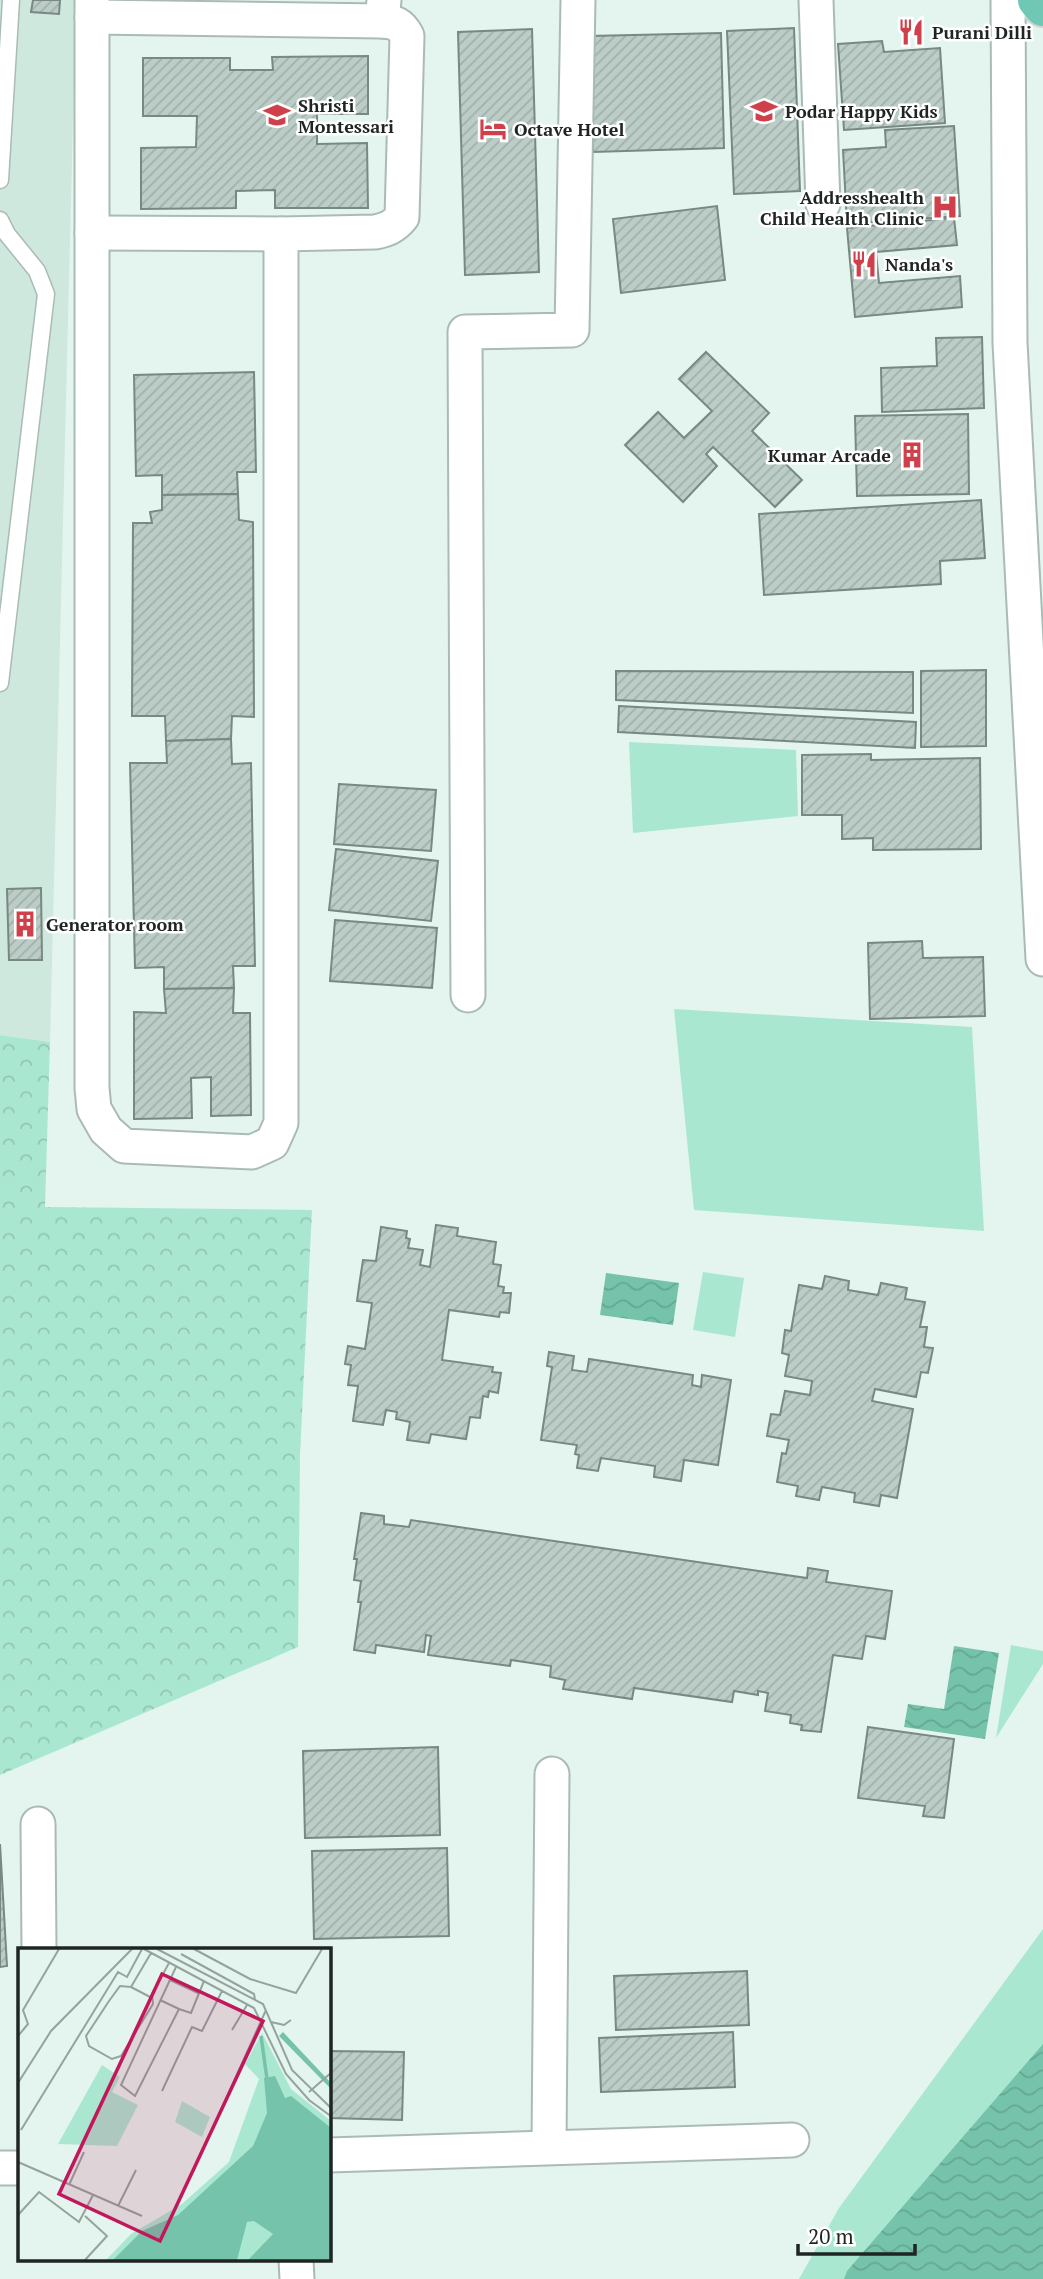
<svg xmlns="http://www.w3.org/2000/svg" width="1043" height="2279" viewBox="0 0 1043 2279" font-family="'PT Serif',serif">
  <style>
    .built { fill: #cfe8de }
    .forest { fill: url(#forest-crowns) }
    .park { fill: #aae7d1 }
    .water { fill: url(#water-waves) }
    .building { fill: url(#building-hatch); stroke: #788882; stroke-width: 2 }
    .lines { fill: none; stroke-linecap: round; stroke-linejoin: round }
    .lane-casing { stroke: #aabbb5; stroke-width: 19 }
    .street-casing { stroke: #aabbb5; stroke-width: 37 }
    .primary-casing { stroke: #d2d3d3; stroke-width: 42 }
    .lane { stroke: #fff; stroke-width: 16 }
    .street { stroke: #fff; stroke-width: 33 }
    .primary { stroke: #70c8b4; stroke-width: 38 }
    .labels { text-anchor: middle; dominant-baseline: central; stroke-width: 5; stroke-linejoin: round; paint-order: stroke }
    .poi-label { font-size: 18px; font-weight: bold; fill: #1f2523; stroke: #fff; text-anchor: start }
    .inset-river { fill: none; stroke: #75c3aa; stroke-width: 3.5 }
    .inset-road { fill: none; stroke: #95a29d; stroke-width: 2 }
    .view { fill: #c2185b; fill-opacity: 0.15; stroke: #c2185b; stroke-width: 3.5 }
    .inset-edge { fill: none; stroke: #1f2523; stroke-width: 3.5 }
  </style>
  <defs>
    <pattern id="forest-crowns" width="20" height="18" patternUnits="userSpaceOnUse" patternTransform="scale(1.75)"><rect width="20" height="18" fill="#aae7d1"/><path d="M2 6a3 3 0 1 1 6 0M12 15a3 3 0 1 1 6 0" fill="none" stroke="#92c6b3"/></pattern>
    <pattern id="water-waves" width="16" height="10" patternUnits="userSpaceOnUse" patternTransform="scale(1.75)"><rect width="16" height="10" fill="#75c3aa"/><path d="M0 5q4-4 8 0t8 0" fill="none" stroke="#65a792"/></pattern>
    <pattern id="building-hatch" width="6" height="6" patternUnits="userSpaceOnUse" patternTransform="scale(1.75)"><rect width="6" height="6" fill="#bbcdc6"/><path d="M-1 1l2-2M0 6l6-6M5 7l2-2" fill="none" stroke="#a0b0aa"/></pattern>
  </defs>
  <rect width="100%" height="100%" fill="#e3f5ee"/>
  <!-- built -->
  <path class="built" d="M0,0h76l-26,1042 -50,-7z"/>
  <!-- forest -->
  <path class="forest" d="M0,1035l50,7 -5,165 267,3 -12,244 -2,193 -298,128z"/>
  <!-- park -->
  <g class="park">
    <path d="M629,742l167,8 2,66 -165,17z"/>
    <path d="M674,1009l298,18 12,204 -290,-21z"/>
    <path d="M703,1272l41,6 -9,59 -42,-7z"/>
    <path d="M1011,1645l32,6v13l-47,74z"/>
    <path d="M1043,1929v350h-244l40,-71z"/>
  </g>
  <!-- water -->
  <g class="water">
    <path d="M606,1273l73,10 -6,42 -73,-10z"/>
    <path d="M954,1646l45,7 -14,86 -81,-12 4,-23 36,5z"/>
    <path d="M1043,2044v235h-199l3,-8z"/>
  </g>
  <!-- building -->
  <g class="building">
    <path d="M33,0h27l-1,14 -28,-2z"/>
    <path d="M794,28l6,163 -66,3 -7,-163z"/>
    <path d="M532,29l7,243 -74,3 -7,-243z"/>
    <path d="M721,33l3,115 -131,4 -3,-116z"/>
    <path d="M882,41l2,11 56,-4 5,75 -101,7 -6,-86z"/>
    <path d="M368,56v58h-51v30l50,-1 1,65h-93v-18l-39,1v17l-95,1v-61l55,-1 1,-31h-54v-58h87v12h43l-1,-13z"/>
    <path d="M954,126l6,90 -113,8 -4,-74 43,-3 -1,-17z"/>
    <path d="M717,206l8,74 -104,13 -8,-74z"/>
    <path d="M954,218l3,27 -81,7 3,31 81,-7 2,31 -107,10 -8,-89z"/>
    <path d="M982,337l2,71 -102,4 -1,-44 56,-2 -1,-28z"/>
    <path d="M706,352l63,61 -17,18 50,49 -27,27 -62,-60 -7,7 11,12 -34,36 -58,-57 33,-33 26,26 28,-27 -33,-32z"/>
    <path d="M254,372l2,100h-19l1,22 -76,1v-20l-26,1 -2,-101z"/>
    <path d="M968,414l1,80 -112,2 -2,-80z"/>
    <path d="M238,494l1,26 14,2 1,195 -22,-1 -1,23 -65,2 -1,-25h-33l1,-193h19l-2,-11 12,-2v-15z"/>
    <path d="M981,500l4,58 -45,3 1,23 -177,11 -5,-81z"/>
    <path d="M986,670v76l-65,1v-76z"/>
    <path d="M616,671l297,1v41l-297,-13z"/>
    <path d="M619,706l297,16 -1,26 -297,-16z"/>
    <path d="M231,739l1,25 19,-1 4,203h-22l1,22 -70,1v-22l-29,1 -5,-205h37l-1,-22z"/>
    <path d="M871,754v6l109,-2 1,91 -108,1v-12l-31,1v-24h-40v-60z"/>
    <path d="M339,784l97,6 -5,61 -97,-7z"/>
    <path d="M336,849l102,12 -7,60 -102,-11z"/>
    <path d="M41,888l1,72h-33l-2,-71z"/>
    <path d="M335,920l102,8 -5,60 -102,-7z"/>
    <path d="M922,941l1,17 60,-1 2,59 -115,3 -2,-76z"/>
    <path d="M234,988l-1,25h17l1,102 -40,1v-39l-20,1 1,40 -58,1v-107l32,1 -2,-24z"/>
    <path d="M436,1225l22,3 -1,8 39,6 -3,22 8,1 -3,21 6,1 -1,6h8l-2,20 -9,-1 -1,5 -50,-7 -7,50 51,7 -1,5 9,1 -3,20 -9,-2 -1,6 -5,-1 -3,22 -10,-1 -4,22 -35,-5 -2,9 -22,-3 3,-18 -14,-3 1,-7 -11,-2 -3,15 -30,-4 5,-35 -10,-1 3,-20 -6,-1 3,-18 17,3 7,-46 -15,-2 2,-15 4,-26 13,1 5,-34 26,4 -1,7 4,1 -2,9 15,2 -3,15 10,2z"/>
    <path d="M825,1276l24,5 -1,9 30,5 3,-12 26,5 -2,11 20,3 -5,25h7l-3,20 9,1 -5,25 -7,-1 -5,25 -41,-8 -3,12 41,8 -16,89 -16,-3 -2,11 -25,-4 1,-9 -33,-6 -3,13 -23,-4 2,-10 -21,-4 5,-29 4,1 3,-14 -22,-4 4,-22 9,1 5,-24 25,4 2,-14 -27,-5 4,-21 -7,-2 3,-23 6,1 8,-46 23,4z"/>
    <path d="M549,1352l25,4 -2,14 15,2 2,-13 104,16 -1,10 9,2 1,-12 29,5 -13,85 -34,-5 -3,21 -27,-4 1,-11 -54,-8 -3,13 -21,-3 2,-13 -4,-1 2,-9 -36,-5 11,-73 -5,-1z"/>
    <path d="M361,1513l23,3v8l25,3 2,-7 396,58 1,-10 20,3 -2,11 66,9 -7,48 -19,-3 -4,23 -29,-4 -12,77 -20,-2 1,-5 -12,-2 1,-8 -26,-4 3,-18 -10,-2v4l-24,-4 -2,11 -98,-14 -2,11 -69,-10 2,-9 -15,-3 1,-11 -40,-6 -1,6 -82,-11 3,-19 -5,-1 -2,17 -48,-7 -1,8 -21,-3 7,-48h-3l3,-21 -7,-1 3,-21h-3z"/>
    <path d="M868,1727l86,12 -10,79 -21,-2 2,-10 -67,-8z"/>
    <path d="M438,1747l2,88 -135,3 -2,-87z"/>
    <path d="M0,1844l7,122 -7,1z"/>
    <path d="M447,1848l2,88 -135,3 -2,-88z"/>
    <path d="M747,1971l2,54 -133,5 -2,-54z"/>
    <path d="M733,2032l2,55 -134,5 -2,-54z"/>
    <path d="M329,2051l75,1 -2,68 -73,-2z"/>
  </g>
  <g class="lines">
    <!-- lane casing -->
    <g class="lane-casing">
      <g id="lane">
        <path d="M0,180l11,-180"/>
        <path d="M0,220l7,14 30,37 9,23 -46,389"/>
      </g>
    </g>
    <!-- street casing -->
    <g class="street-casing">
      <g id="street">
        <path d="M92,0v1088l2,21 12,21 18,16 128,6 20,-9 9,-20v-889l94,-2c11,-2 19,-5 27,-15l5,-181c-6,-12 -12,-14 -25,-15l2,-21"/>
        <path d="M816,0l7,204"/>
        <path d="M1008,0l2,343 33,616"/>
        <path d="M92,17l290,4"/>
        <path d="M92,233l189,1"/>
        <path d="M468,995l-3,-663 107,-2 6,-330"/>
        <path d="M38,1824l1,126"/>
        <path d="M549,2147l3,-373"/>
        <path d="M329,2155l463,-15"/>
        <path d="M0,2168h19"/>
        <path d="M296,2260l1,19"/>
      </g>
    </g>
    <!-- primary casing -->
    <g class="primary-casing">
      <path id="primary" d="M1037,0l6,7"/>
    </g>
    <!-- lane -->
    <use href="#lane" class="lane"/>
    <!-- street -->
    <use href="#street" class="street"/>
    <!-- primary -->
    <use href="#primary" class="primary"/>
  </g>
  <!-- icons -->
  <defs>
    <g id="restaurant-bare" transform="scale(2.1)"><path d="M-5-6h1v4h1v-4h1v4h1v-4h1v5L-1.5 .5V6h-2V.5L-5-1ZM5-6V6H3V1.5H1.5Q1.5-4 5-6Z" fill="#d0404b" stroke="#fff" stroke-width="2.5" paint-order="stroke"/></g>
    <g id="school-bare" transform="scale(2.1)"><path d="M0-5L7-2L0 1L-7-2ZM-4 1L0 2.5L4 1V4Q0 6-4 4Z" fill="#d0404b" stroke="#fff" stroke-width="2.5" paint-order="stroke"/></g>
    <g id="hotel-bare" transform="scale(2.1)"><path d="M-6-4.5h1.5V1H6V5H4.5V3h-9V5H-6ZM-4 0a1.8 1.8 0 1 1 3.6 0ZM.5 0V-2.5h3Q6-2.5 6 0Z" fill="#d0404b" stroke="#fff" stroke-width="2.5" paint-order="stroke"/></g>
    <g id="hospital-bare" transform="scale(2.1)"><path d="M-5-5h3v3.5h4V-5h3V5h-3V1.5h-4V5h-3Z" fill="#d0404b" stroke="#fff" stroke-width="2.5" paint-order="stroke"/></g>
    <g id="building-bare" transform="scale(2.1)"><path d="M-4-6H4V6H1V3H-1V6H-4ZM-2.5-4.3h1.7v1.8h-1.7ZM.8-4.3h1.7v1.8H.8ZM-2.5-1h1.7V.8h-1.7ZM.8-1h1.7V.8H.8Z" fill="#d0404b" stroke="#fff" stroke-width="2.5" paint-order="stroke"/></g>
  </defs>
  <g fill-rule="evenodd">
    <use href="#restaurant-bare" x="911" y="32"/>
    <use href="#school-bare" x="764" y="111"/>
    <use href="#school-bare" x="277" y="115"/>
    <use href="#hotel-bare" x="493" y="129"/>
    <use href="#hospital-bare" x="945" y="207"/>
    <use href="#restaurant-bare" x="864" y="264"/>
    <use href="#building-bare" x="912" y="455"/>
    <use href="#building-bare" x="25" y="924"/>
  </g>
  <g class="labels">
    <!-- poi labels -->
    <g class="poi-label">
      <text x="932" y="32">Purani Dilli</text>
      <text x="298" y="105">Shristi<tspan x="298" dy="21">Montessari</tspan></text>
      <text x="785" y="111">Podar Happy Kids</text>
      <text x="514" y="129">Octave Hotel</text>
      <text x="924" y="197" text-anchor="end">Addresshealth<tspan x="924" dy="21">Child Health Clinic</tspan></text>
      <text x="885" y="264">Nanda's</text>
      <text x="891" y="455" text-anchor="end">Kumar Arcade</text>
      <text x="46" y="924">Generator room</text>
    </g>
  </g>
  <!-- overview -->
  <g transform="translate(18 1948)">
    <rect width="313" height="313" fill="#e3f5ee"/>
    <path d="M84,117l18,12 -8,15 26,13 -21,41 -59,-2z" fill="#aae7d1"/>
    <path d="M244,85l29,56 40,32v139h-225l25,-26 51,-30 47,-42 30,-83 -14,-15zM164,153l28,16 -8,20 -27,-15z" fill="#aae7d1"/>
    <path d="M265,84l48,51v6l-52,-53zM257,128l10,22 6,-2 40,32v132h-83l25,-26 -19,-13 -7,1 -10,38h-124l29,-29 36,-16 75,-69 14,-33 -3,-35z" fill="#75c3aa"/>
    <path class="inset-river" d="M243,88l6,43"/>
    <path class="inset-road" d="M126,1l110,59 32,66 23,26 23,17M139,1l106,55 29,66 40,39M176,1l56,30 46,14 26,-44M133,5l-20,34 -11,-1 -11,15 -23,35 3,10 23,13 9,-3 32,-52 -1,-10 17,-31M163,6l73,40 1,6M158,19l-55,118 14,11 44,-87 12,4 13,-32M152,32l28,13M113,39l21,11M142,52l19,9M253,74l13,3 7,-5M214,82l15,-25M0,88l10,-12 -5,-14 36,-61M0,135l33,-52 81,-82M144,143l30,-64 10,4 20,-40M291,144l23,-20M3,182l97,-158 9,5 15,-28M0,214l124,54M175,224l73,-162M51,237l15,-33M100,258l18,-36M0,267l21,-23 40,30 14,-27M67,268l22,20 -22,24"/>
    <path class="view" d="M144,26l101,47 -103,220 -101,-47z"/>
    <rect width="313" height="313" class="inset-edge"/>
  </g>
  <!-- scale -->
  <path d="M798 2244v10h117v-10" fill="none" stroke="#1f2523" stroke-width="3.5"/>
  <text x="808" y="2244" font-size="21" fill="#1f2523" stroke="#ffffff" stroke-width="5" paint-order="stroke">20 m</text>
</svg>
